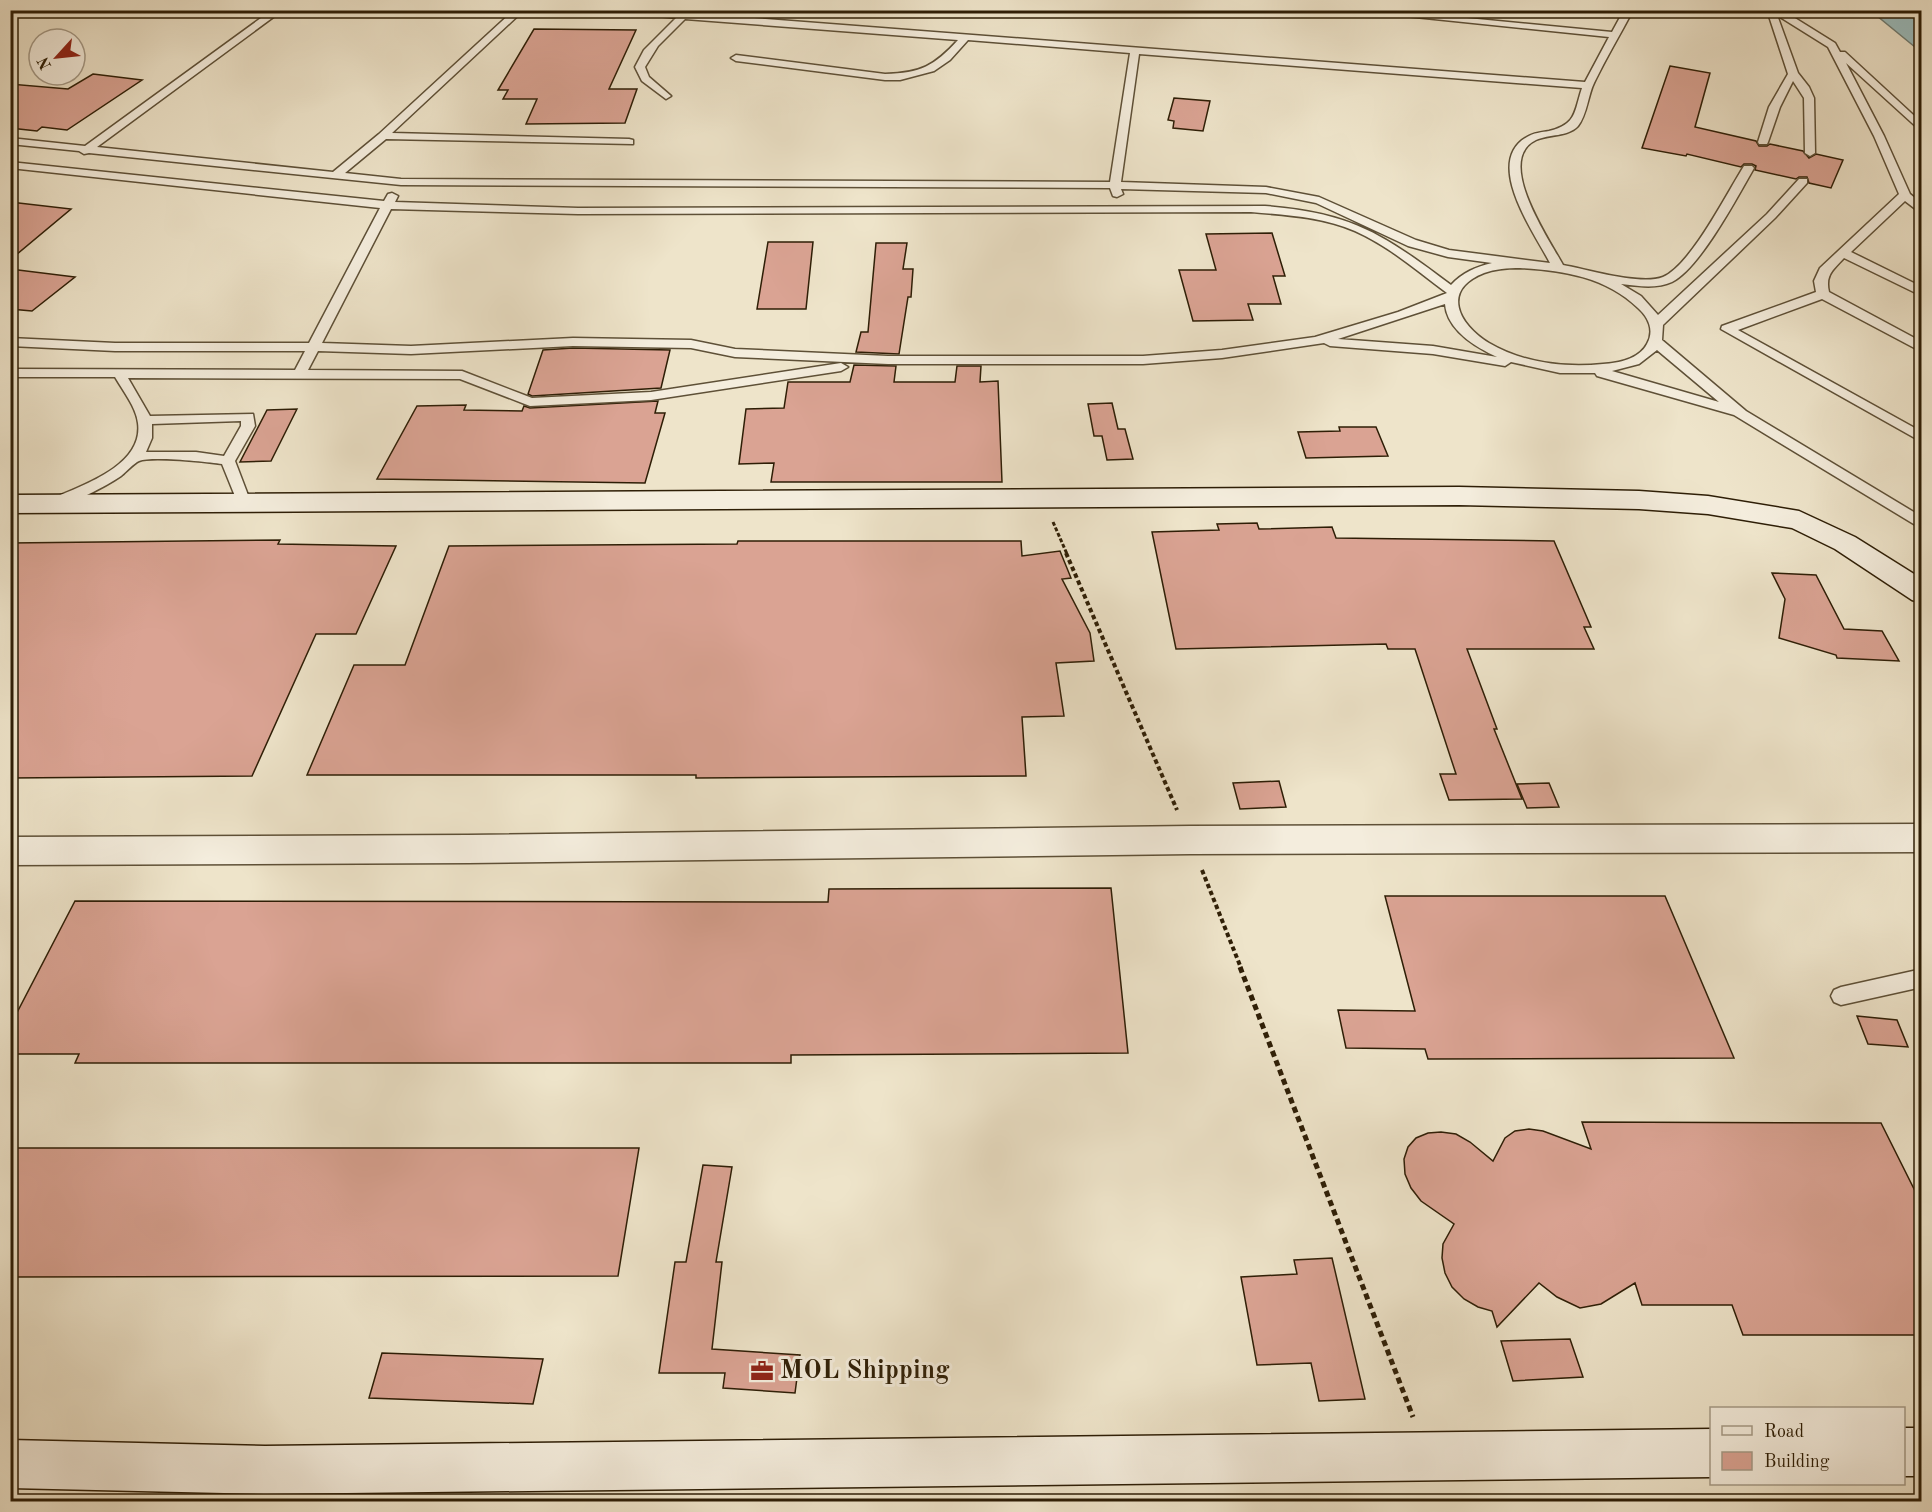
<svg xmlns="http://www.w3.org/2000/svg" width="1932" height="1512" viewBox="0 0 1932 1512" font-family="'Old Standard TT',serif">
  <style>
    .water { fill: #9bbdbe; stroke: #6f7d74; stroke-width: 1.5 }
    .building { fill: #daa393; stroke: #2e1e06; stroke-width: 1.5 }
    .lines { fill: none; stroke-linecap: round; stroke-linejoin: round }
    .lane-casing { stroke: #5e5037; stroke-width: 3 }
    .street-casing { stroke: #5e5037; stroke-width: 3 }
    .secondary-casing { stroke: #2e1e06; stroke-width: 3 }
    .path-far2 { stroke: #2e1e06; stroke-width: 3; stroke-dasharray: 4 2; stroke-linecap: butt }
    .path-far1 { stroke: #2e1e06; stroke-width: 4; stroke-dasharray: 4.5 3; stroke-linecap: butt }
    .path { stroke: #2e1e06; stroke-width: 5; stroke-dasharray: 6 4; stroke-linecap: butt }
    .lane { fill: #f4eddd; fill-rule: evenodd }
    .street { fill: #f4eddd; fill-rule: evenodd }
    .secondary { fill: #f4eddd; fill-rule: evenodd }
    .labels { text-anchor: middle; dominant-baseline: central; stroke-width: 6; stroke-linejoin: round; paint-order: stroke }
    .near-poi-label { font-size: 26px; font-weight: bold; fill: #2e1e06; stroke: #f4eddd; text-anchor: start }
  </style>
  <rect width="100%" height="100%" fill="#eee4ca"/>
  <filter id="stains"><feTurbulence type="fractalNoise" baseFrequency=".00333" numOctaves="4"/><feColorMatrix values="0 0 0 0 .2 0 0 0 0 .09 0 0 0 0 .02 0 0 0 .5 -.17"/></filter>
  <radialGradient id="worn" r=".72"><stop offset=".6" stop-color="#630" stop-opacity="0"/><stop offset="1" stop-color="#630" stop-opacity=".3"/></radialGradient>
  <!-- water -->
  <path class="water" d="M1871,11h50v41z"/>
  <!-- building -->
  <g class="building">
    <path d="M534,29l102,1 -27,59h28l-12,34 -99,1 11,-25h-34l5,-9h-10z"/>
    <path d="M1670,66l40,7 -15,54 61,14 3,5h8l3,-2 33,7 6,7 7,-4 27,6 -12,28 -22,-5 -2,-6h-8l-3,2 -41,-9 1,-4 -4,-2h-8l-3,3 -54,-13 -1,2 -44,-8z"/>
    <path d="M93,74l49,6 -75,50 -25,-3 -5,4 -27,-3v-44l58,5z"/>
    <path d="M1174,98l36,3 -7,30 -30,-3 1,-7 -6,-1z"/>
    <path d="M10,202l61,7 -61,51z"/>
    <path d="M1272,233l13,43h-12l8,28h-33l5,16 -60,1 -14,-51h37l-10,-36z"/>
    <path d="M768,242h45l-7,67h-49z"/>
    <path d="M876,243h31l-4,26h10l-2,28h-3l-9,57 -43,-2 5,-20h7z"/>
    <path d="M10,269l65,8 -43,34 -22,-2z"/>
    <path d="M573,348l97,2 -9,38 -129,8 -4,-2 15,-44z"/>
    <path d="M854,365l42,1 -2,16h61l2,-16h24l-1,16 18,-1 4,101h-231l3,-19 -35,1 7,-55 38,-1 4,-26h62z"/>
    <path d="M658,401l-3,12h10l-20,70 -268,-4 40,-73 49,-1 -2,5 58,1 2,-5 6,2z"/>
    <path d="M1112,403l6,26h7l8,30 -26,1 -5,-24h-8l-6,-32z"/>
    <path d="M297,409l-26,52 -31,1 27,-52z"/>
    <path d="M1339,427h37l12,29 -82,2 -8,-26 42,-1z"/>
    <path d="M1257,523l2,6 73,-2 4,11 218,3 37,86h-7l10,22h-127l30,80h-3l28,70 -73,1 -9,-26h16l-41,-125h-27l-2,-5 -210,5 -24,-117 67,-2 -2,-6z"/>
    <path d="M280,540l-2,4 118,2 -40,88h-40l-64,142 -242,2v-235z"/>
    <path d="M738,541h283l1,15 38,-5 11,27 -9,1 28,54 4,28 -38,2 8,53 -42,1 4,59 -330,2v-3h-389l47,-110h51l44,-119 288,-2z"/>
    <path d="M1772,573l44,2 28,54 38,2 17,30 -62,-3 -1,-3 -57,-17 6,-39z"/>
    <path d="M1279,781l7,26 -46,2 -7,-26z"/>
    <path d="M1549,783l10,24 -32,1 -10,-24z"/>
    <path d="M1111,888l17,165 -337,2v8h-716l4,-9h-69v-28l65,-125 753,1 1,-13z"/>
    <path d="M1385,896h280l69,162 -306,1 -3,-10 -79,-1 -8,-38 77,1z"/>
    <path d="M1857,1016l40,4 11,27 -40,-3z"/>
    <path d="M1582,1122l299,1 41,82v130h-179l-11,-30h-90l-7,-22 -34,21 -21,4 -23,-11 -18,-14 -42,44 -5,-16 -14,-4 -14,-8 -12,-12 -7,-14 -3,-15 1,-14 11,-20 -33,-23 -10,-13 -6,-14 -1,-15 4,-12 8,-9 12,-5 13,-1 15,2 14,8 23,19 12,-23 10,-7 14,-2 14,2 48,18z"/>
    <path d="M10,1148h629l-21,128 -608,1z"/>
    <path d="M703,1165l29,2 -16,95h6l-10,87 88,6 -5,38 -72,-5 2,-15h-66l16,-111h11z"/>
    <path d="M1332,1258l33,141 -46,2 -8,-38 -54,2 -16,-88 56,-3 -3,-14z"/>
    <path d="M1570,1339l13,38 -70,4 -12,-40z"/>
    <path d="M382,1353l161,6 -10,45 -164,-6z"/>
  </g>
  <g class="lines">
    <!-- lane casing -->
    <g class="lane-casing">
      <g id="lane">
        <path d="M272,10h11l-186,137 236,25 46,-38 135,-124h10l-132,123 237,6 4,1v4l-247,-5 -41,34 56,6 709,3 20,-129 -162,-13 -18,20 -16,11 -34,9h-15l-149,-19 -5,-3 5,-3 149,19c36,-1 49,-8 73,-34l-273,-21 -27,27 -13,21 4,10 22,19 -5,3 -24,-18 -7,-14 9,-17 32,-32 -73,-8h46l936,72 24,-45 -262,-27h38l227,22 12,-22h9c-13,25 -27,48 -39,73 -6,12 -7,32 -16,43 -10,11 -29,8 -42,14 -42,20 13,99 27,125 23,4 78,21 100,12 28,-12 64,-84 81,-111h8l2,2c-16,28 -54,100 -82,114 -15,7 -35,4 -51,2l20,12 17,19 109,-101 32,-35h8v4l-32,35 -112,107 -1,15 84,71 176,106v12l-188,-114 -137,-39 -2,-3h-35l-49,-11 -6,4 -72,-12 -103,-8 -6,-3 -102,15 -79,6h-255l-153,-7 -44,-9 -118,-2 -162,8 -93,-3 -10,19 154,1 70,27 119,-6 190,-29 7,4 -7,4 -190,29 -121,6 -70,-27 -332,-1 22,38 103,-2 2,12 -20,35 16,42 -2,3h-10l-17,-42c-15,-2 -70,-8 -83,-3 -5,2 -13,11 -18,15 -13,9 -60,35 -75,31l-2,-3 2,-3c32,-14 98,-34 92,-78 -2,-16 -15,-32 -23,-46h-105v-8l285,1 10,-19h-190l-105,-5v-8l105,5h194l71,-135 -370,-40v-6l374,39 4,-7 4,-1 6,3 -3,6 183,6 687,-2c88,7 118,28 186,79 12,-13 25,-18 41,-22l-44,-6 -40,-11 -92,-43 -50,-10 -145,-4 2,5 -6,3 -4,-1 -3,-8 -709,-3 -312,-32 -5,1 -5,-3 -69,-7v-6l75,8zM1139,54l443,34c-8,24 -5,36 -33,43 -7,1 -16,2 -22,6 -44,25 7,95 23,126l-101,-13 -33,-10 -97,-43 -53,-10 -145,-5zM391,209l187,5 673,-2c35,3 71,5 104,19 34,15 62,40 92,62l-49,19 -83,25 -93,13 -79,6h-255l-153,-7 -44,-9 -118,-2 -162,8 -89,-3zM1520,268c42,2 86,9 118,40 10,9 17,22 9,36 -8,15 -28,19 -44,20 -38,4 -80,-1 -114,-21 -31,-19 -48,-53 -5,-70 11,-4 24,-5 36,-5zM1445,304c2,26 30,43 52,53l-64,-11 -95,-7zM1657,350l62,52 -107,-31 27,-7zM241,421v5l-17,30 -28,-4h-50l6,-14v-14z"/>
        <path d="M1767,10h15l53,33 5,9h5l77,71v9l-76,-69 38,73 26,58 12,10v10l-17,-13 -54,51 71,35v9l-78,-38c-11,12 -19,17 -15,34l93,50v10l-100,-53 -84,31 184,102v10l-201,-113 1,-3 94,-34 -2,-11 6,-13 79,-74 -25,-58 -46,-89 -51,-32 21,58 11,14 5,11 1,55 -5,3 -5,-3 -1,-55 -11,-17 -13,26 -12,35 -1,2h-8l-1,-2 11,-35 19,-33z"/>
        <path d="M1922,969v18l-81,18 -7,-3 -3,-6 3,-6 7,-3z"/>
      </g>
    </g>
    <!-- street casing -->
    <g class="street-casing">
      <path id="street" d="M1922,824v28l-732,2 -722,9 -458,2v-28l458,-2 722,-9z"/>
    </g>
    <!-- secondary casing -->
    <g class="secondary-casing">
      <g id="secondary">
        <path d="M1459,487l180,4 69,5 91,15 56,26 67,42v24l-10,-3 -77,-51 -43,-21 -84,-14 -69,-5 -180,-4 -1449,8v-18z"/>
        <rect x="1904" y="1428" width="18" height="48"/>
        <path d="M1712,1429v48l-1447,17 -255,-6v-48l255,6z"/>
      </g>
    </g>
    <!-- path-far2 -->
    <path class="path-far2" d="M1053,522l14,32"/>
    <!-- path-far1 -->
    <g class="path-far1">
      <path d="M1066,553l111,257"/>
      <path d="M1202,870l39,98"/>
    </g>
    <!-- path -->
    <path class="path" d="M1240,967l173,450"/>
    <!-- lane -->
    <use href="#lane" class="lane"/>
    <!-- street -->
    <use href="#street" class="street"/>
    <!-- secondary -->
    <use href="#secondary" class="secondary"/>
  </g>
  <!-- icons -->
  <defs>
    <g id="office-bare" transform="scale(1.8)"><path d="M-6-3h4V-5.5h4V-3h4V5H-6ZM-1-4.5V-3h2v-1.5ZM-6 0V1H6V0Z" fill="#8f2418" stroke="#f4eddd" stroke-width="2.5" paint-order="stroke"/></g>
  </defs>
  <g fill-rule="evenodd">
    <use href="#office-bare" x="762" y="1371"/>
  </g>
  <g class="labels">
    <!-- near-poi labels -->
    <g class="near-poi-label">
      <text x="780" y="1371">MOL Shipping</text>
    </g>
  </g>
  <!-- margin -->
  <rect width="1932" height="1512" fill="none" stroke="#eee4ca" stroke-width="36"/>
  <rect x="12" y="12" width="1908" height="1488" fill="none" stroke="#2e1e06" stroke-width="3"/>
  <rect x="18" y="18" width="1896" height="1476" fill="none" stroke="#2e1e06" stroke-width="1.5"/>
  <!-- legend -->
  <rect x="1710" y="1407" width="195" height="78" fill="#f4eddd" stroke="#a59a87" stroke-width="1.5"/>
  <rect x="1722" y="1426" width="30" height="9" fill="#f4eddd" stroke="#a59a87" stroke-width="1.5"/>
  <text x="1764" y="1437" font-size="18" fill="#2e1e06">Road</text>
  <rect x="1722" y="1452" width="30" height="18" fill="#daa393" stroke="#a59a87" stroke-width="1.5"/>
  <text x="1764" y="1467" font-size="18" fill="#2e1e06">Building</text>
  <!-- north arrow -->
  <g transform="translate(57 57) rotate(243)"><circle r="28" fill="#f4eddd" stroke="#a59a87" stroke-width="1.5"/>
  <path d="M0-4.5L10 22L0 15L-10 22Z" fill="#8f2418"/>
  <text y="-9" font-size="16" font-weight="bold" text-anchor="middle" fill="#2e1e06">N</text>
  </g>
  <rect width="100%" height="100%" filter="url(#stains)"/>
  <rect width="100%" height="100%" fill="url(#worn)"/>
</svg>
